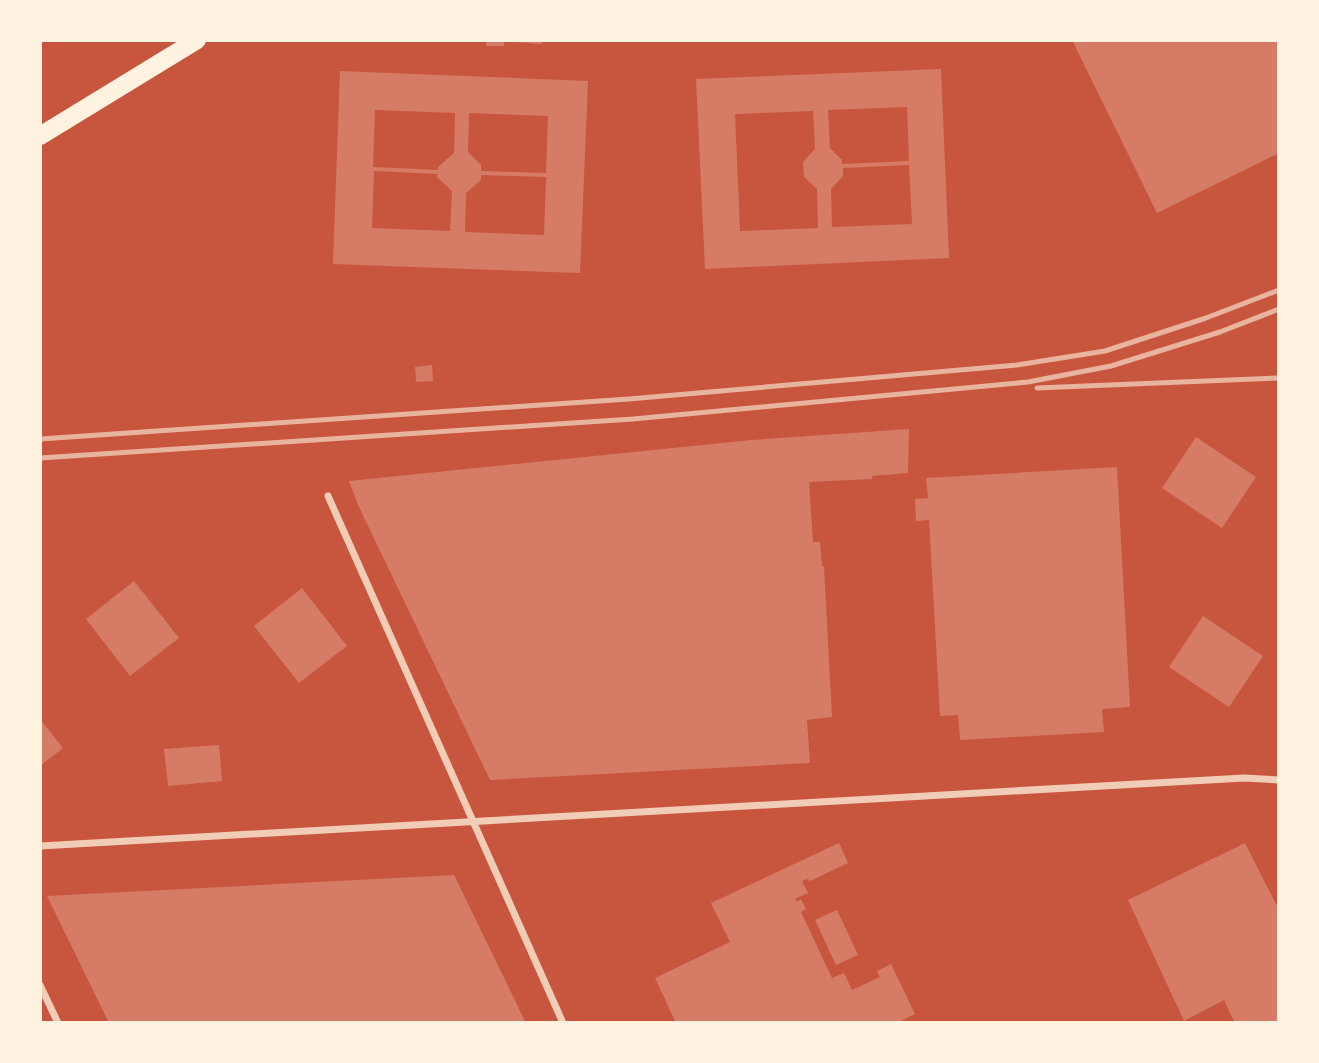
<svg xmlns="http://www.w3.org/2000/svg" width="1319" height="1063" viewBox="0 0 1319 1063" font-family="Inter,sans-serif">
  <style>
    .building { fill: #d67c66; fill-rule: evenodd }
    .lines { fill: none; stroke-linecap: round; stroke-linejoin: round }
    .minor { stroke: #f1ccb7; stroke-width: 7 }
    .trunk { stroke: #fff3e0; stroke-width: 18 }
    .rail { stroke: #e9b49f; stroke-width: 5 }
  </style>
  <rect width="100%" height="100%" fill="#c8553d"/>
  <!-- building -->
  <g class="building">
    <rect x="486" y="40" width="18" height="6"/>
    <path d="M514,40h28v4l-28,-2z"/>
    <path d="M1072,40h207v113l-122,60z"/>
    <path d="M941,69l8,189 -244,11 -9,-190zM907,107l2,54 -67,3v-4l-12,-12 -2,-38zM813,111l2,38 -12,13 1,15 13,12 1,39 -78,3 -5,-117zM909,165l3,59 -80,3 -1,-38 12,-13v-8z"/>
    <path d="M340,71l248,10 -8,192 -247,-9zM375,110l80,3 -1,40 -16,14v3l-65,-3zM469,113l79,3 -2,57 -65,-2v-6l-13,-13zM374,171l64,3 -1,3 15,14 -2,40 -78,-3zM481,175l65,2 -2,58 -79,-3 1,-39 15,-13z"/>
    <path d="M432,365l1,16 -17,1 -1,-15z"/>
    <path d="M909,429l-1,44 -36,3v3l-63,3 4,60h7l2,24h2l8,151 -25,3 3,43 -320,17 -132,-275 -9,-24 403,-41z"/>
    <path d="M1196,437l60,40 -34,51 -60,-40z"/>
    <path d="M1117,467l13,240 -28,2 2,23 -144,8 -2,-25 -18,1 -11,-196 -13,1 -1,-22 13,-1 -2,-20z"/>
    <path d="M134,581l45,57 -49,38 -44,-57z"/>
    <path d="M302,588l45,58 -48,37 -45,-57z"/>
    <path d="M1203,616l60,40 -34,51 -60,-40z"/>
    <path d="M40,719l23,29 -23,18z"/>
    <path d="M219,745l3,36 -54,5 -4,-37z"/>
    <path d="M839,843l9,20 -38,18 -2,-2 -6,2 6,12 -13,6 2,3 4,-3 5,10 -5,3 31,66 12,-5 8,17 28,-13 -3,-6 14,-7 24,50 -19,9h-220l-21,-45 75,-36 -19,-39z"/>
    <path d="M1245,843l34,67v113h-44l-11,-23 -40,21 -56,-121z"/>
    <path d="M454,875l72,148h-417l-62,-127z"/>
    <path d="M837,910l21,45 -22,10 -21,-45z"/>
  </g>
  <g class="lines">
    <!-- minor -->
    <g class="minor">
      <path d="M328,496l235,527"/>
      <path d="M40,846l1204,-68 35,2"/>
      <path d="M40,985l18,38"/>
    </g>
    <!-- trunk -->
    <path class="trunk" d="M40,136l157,-96"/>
    <!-- rail -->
    <g class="rail">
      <path d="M1037,388l242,-10"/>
      <path d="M40,439l589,-40 388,-34 88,-14 101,-33 73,-28"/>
      <path d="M40,458l593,-39 395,-37 83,-16 109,-34 59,-23"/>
    </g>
  </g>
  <!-- border -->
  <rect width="1319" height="1063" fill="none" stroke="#fff3e0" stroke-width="84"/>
</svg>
